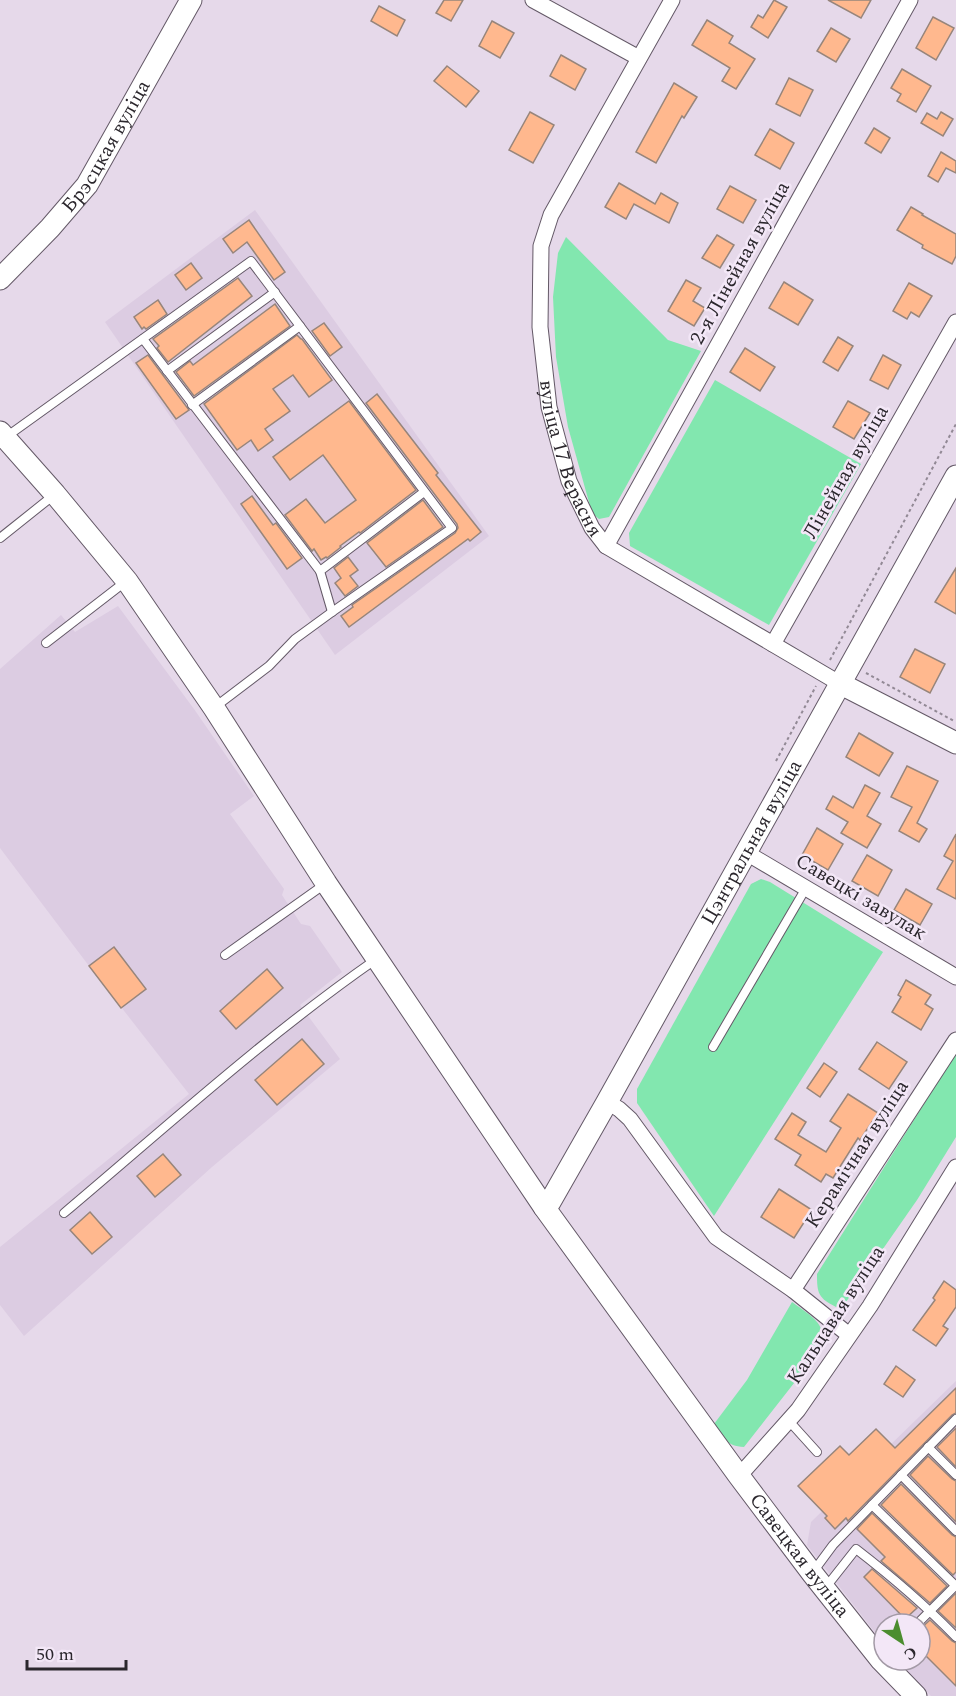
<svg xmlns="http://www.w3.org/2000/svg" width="956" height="1696" viewBox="0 0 956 1696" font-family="Spectral,serif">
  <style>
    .built { fill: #dccce2 }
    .green { fill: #82e7af }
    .building { fill: #ffb88e; stroke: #97857b; stroke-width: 1.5 }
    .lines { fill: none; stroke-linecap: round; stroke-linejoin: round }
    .lane-casing { stroke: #645967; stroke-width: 10 }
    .street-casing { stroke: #645967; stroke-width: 17 }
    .secondary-casing { stroke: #645967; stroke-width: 23 }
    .path { stroke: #928995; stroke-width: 2; stroke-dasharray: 3 3; stroke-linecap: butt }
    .lane { stroke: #fff; stroke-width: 8 }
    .street { stroke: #fff; stroke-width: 15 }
    .secondary { stroke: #fff; stroke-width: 21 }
    .labels { text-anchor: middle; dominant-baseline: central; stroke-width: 5; stroke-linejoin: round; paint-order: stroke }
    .street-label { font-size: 20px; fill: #2b272d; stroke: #f3e7f7 }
  </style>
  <rect width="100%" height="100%" fill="#e6d9ea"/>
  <!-- built -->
  <g class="built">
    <path d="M255,210l234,326 -154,119 -230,-333z"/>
    <path d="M118,606l76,103 60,87 -24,18 54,75 -2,6 19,29 9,2 32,46 -42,33 40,54 -128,108 -188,169 -24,-31v-58l189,-153 -100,-128 -89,-118v-179l61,-54 14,17z"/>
    <path d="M956,1381v315h-25l-35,-36h24v-36h-36v20l-77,-99 4,-23z"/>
  </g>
  <!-- green -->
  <g class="green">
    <path d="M566,237l102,103 33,11 -92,166 -10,2 -7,-6 -24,-86 -12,-70 -3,-60 5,-44z"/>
    <path d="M715,380l146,84 -92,161 -139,-79 -1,-13z"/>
    <path d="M761,879l9,3 113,70 -169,264 -77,-113v-14l114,-205z"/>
    <path d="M956,1053v84l-39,63 -71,102 -10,5c-18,-9 -19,-14 -19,-33z"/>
    <path d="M792,1302c9,7 28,17 30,30 2,7 -4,16 -6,23l-72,92c-18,-1 -20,-9 -30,-23l33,-44z"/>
  </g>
  <!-- building -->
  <g class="building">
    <path d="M444,0h19l-12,21 -15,-8z"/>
    <path d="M774,0l13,7 -19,31 -17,-11 7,-12 5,3z"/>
    <path d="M828,0h43l-10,18z"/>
    <path d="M379,6l26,14 -8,16 -26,-15z"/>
    <path d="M933,17l21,11 -18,32 -20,-12z"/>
    <path d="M707,20l26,16 -4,7 26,16 -19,30 -14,-8 8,-13 -38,-23z"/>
    <path d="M492,21l22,12 -14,25 -21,-12z"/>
    <path d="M831,28l19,11 -14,23 -19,-11z"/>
    <path d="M561,55l25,14 -11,21 -25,-14z"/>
    <path d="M447,66l32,25 -13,16 -32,-26z"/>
    <path d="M902,69l29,17 -15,26 -19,-11 4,-7 -10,-6z"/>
    <path d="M789,78l24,12 -13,26 -24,-12z"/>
    <path d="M674,83l23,14 -13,21 -2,-2 -26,47 -20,-11z"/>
    <path d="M530,112l24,13 -21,38 -24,-13z"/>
    <path d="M941,112l12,7 -10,17 -22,-13 6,-10 10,6z"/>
    <path d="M874,128l16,10 -9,15 -16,-10z"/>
    <path d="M770,129l24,14 -14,26 -25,-14z"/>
    <path d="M941,152l15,9v12l-10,-5 -8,14 -10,-6z"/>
    <path d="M619,183l36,21 6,-11 17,10 -9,20 -35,-19 -8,15 -21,-12z"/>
    <path d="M730,186l26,14 -13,23 -26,-14z"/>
    <path d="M911,207l12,7 -1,1 34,19v22l-4,8 -30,-16 1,-3 -26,-15z"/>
    <path d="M249,220l36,52 -11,8 -27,-38 -14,11 -10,-14z"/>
    <path d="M717,235l17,10 -14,23 -18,-10z"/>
    <path d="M191,263l11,15 -16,12 -11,-15z"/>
    <path d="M238,278l14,18 -84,66 -11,-14 2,-2 -6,-7z"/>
    <path d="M686,280l15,8 -8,13 12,7 -11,18 -26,-15z"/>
    <path d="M784,282l29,18 -15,25 -29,-17z"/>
    <path d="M909,283l23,13 -13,21 -8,-5 -4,7 -14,-8z"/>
    <path d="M158,300l9,14 -21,15 -2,-2 -2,2 -8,-12z"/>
    <path d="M275,304l15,22 -96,70 -18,-24 14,-11 3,4z"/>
    <path d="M324,323l18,24 -12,9 -18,-25z"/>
    <path d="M297,335l4,4h1l30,41 -23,17 -16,-22 -20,14 17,22 -25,18 8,11 -15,11 -7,-11 -14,10 -33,-46z"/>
    <path d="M838,337l15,9 -15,25 -15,-9z"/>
    <path d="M745,348l30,19 -15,24 -30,-19z"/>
    <path d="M148,355l41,55 -13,9 -40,-56z"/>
    <path d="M883,355l18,10 -13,24 -18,-9z"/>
    <path d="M377,394l61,79 -2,2 45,57 -11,9 -2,-2 -119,88 -8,-11 12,-9 -1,-2 103,-72 3,-5 -1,-4 -91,-121z"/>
    <path d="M349,401l67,89 -56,43 -1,-1 -19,14 1,1 -14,11 -1,-1 -5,3 -7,-11 -2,2 -27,-36 21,-16 19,24 31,-23 -33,-45 -33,25 -17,-23z"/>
    <path d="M848,401l22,12 -16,26 -21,-12z"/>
    <path d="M252,496l21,29 3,-2 26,35 -15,11 -46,-65z"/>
    <path d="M423,500l20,27 -57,40 -19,-24z"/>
    <path d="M348,557l10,13 -8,6 8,10 -13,10 -10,-13 6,-5 -7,-10z"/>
    <path d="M956,568v46l-21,-12z"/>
    <path d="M915,649l30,15 -15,29 -30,-16z"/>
    <path d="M859,733l34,20 -14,23 -33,-19z"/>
    <path d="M907,766l31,15 -21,42 10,6 -8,13 -20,-11 13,-24 -21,-10z"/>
    <path d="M865,785l15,8 -13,23 14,8 -14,24 -26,-15 7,-11 -22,-13 7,-13 20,12z"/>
    <path d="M817,828l26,16 -15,26 -26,-15z"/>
    <path d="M956,834v65l-19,-10 16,-28 -9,-5z"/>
    <path d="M867,855l25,15 -14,26 -26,-15z"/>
    <path d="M906,889l26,15 -12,21 -26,-15z"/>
    <path d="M114,947l32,42 -25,19 -32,-42z"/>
    <path d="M267,969l16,19 -47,41 -16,-18z"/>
    <path d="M906,980l25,15 -6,9 8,5 -12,21 -29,-18 9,-15 -3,-2z"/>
    <path d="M302,1039l22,25 -47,41 -22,-25z"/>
    <path d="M877,1042l30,20 -18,27 -30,-20z"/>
    <path d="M824,1063l13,9 -17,25 -13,-9z"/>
    <path d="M848,1094l30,19 -18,27 -2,-2 -25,40 -7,-4 -5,8 -26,-17 6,-10 -26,-16 17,-26 14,9 -8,13 28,17 15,-24 -11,-7z"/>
    <path d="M163,1154l18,21 -26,22 -18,-21z"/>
    <path d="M779,1189l33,21 -18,28 -33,-21z"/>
    <path d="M90,1212l22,25 -20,17 -22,-24z"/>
    <path d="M944,1281l12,9v17l-13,19 5,3 -12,17 -23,-16 22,-30 -2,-2z"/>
    <path d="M896,1366l19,14 -12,17 -19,-13z"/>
    <path d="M956,1388v25l-4,2 -104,106 -2,-3 -11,11 -10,-11 2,-2 -29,-30 42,-40 9,9 27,-26 19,19z"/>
    <path d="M956,1428v39l-19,-20z"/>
    <path d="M928,1456l24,23 4,2v41l-46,-47z"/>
    <path d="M901,1484l51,51 4,2v35l-3,3 -72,-70z"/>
    <path d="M872,1513l75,73 -17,17 -49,-42 4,-4 -28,-28z"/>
    <path d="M872,1569l45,39 -12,11 -41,-42z"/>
    <path d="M956,1593v35l-18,-17z"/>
    <path d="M930,1620l22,21 4,2v43l-36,-36v-21z"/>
  </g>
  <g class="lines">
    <!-- lane casing -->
    <g class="lane-casing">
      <g id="lane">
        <path d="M143,339l177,232"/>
        <path d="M167,371l108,-79"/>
        <path d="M192,405l108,-79"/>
        <path d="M6,437l245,-176 201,267 -120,84 -37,27 -26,27 -54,41"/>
        <path d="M0,538l54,-43"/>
        <path d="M332,612l-12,-41 104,-79"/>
        <path d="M46,643l79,-61"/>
        <path d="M225,955l100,-71"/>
        <path d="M713,1047l93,-159"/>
        <path d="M64,1213c102,-86 202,-177 311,-253"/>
        <path d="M789,1421l28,31"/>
        <path d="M928,1447l28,28"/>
        <path d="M901,1475l55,56"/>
        <path d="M872,1505l84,81"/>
        <path d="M813,1572l20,-27 123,-126"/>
        <path d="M826,1587l30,-38c35,27 69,56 100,88"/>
        <path d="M917,1624l39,-39"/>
      </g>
    </g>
    <!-- street casing -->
    <g class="street-casing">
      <g id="street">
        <path d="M533,0l106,58"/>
        <path id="s1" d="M672,0l-121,215 -10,31 -1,81 9,80 20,74 23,47 14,18 233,137"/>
        <path d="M606,546l304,-546"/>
        <path d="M773,644l183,-322"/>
        <path d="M745,852l211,125"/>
        <path d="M607,1102l12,7 11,10 86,118 77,53 56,45"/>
        <path d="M793,1290l163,-250"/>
        <path d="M739,1476l59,-66 72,-104 86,-139"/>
      </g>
    </g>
    <!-- secondary casing -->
    <g class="secondary-casing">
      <g id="secondary">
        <path id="s2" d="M0,279l50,-51 37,-43 104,-185"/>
        <path id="s3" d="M0,432l55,62 72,87 87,127 112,175 218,324 195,269 73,97 69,87 35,36"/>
        <path d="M839,683l117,60"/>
        <path id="s4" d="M544,1207l6,-5 57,-100 349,-626"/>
      </g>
    </g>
    <!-- path -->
    <g class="path">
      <path d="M830,660l126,-236"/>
      <path d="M866,673l88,48"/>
      <path d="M776,761l40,-75"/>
    </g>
    <!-- lane -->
    <use href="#lane" class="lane"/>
    <!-- street -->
    <use href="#street" class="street"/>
    <!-- secondary -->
    <use href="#secondary" class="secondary"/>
  </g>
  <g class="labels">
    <!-- street labels -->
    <g class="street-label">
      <text stroke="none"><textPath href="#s2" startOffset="171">Брэсцкая вуліца</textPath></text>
      <text transform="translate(740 263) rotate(-61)">2-я Лінейная вуліца</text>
      <text stroke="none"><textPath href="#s1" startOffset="496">вуліца 17 Верасня</textPath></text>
      <text transform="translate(846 472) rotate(-60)">Лінейная вуліца</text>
      <text stroke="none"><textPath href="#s4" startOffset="420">Цэнтральная вуліца</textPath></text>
      <text transform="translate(861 897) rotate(31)">Савецкі завулак</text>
      <text transform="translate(857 1154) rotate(-57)">Керамічная вуліца</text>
      <text transform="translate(836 1315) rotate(-57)">Кальцавая вуліца</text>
      <text stroke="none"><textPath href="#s3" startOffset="1380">Савецкая вуліца</textPath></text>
    </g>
  </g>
  <!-- north arrow -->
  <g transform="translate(902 1642) rotate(144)"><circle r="28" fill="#f3e7f7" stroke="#a39aa6" stroke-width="1.5"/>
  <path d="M0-4.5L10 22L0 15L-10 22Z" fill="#4b8d2f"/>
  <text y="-9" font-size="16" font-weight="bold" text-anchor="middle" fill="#2b272d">С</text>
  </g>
  <!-- scale -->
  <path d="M27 1660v9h99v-9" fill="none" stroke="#2b272d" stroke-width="3"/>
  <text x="36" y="1660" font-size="18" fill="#2b272d" stroke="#f3e7f7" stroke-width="4.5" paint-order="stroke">50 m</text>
</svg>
